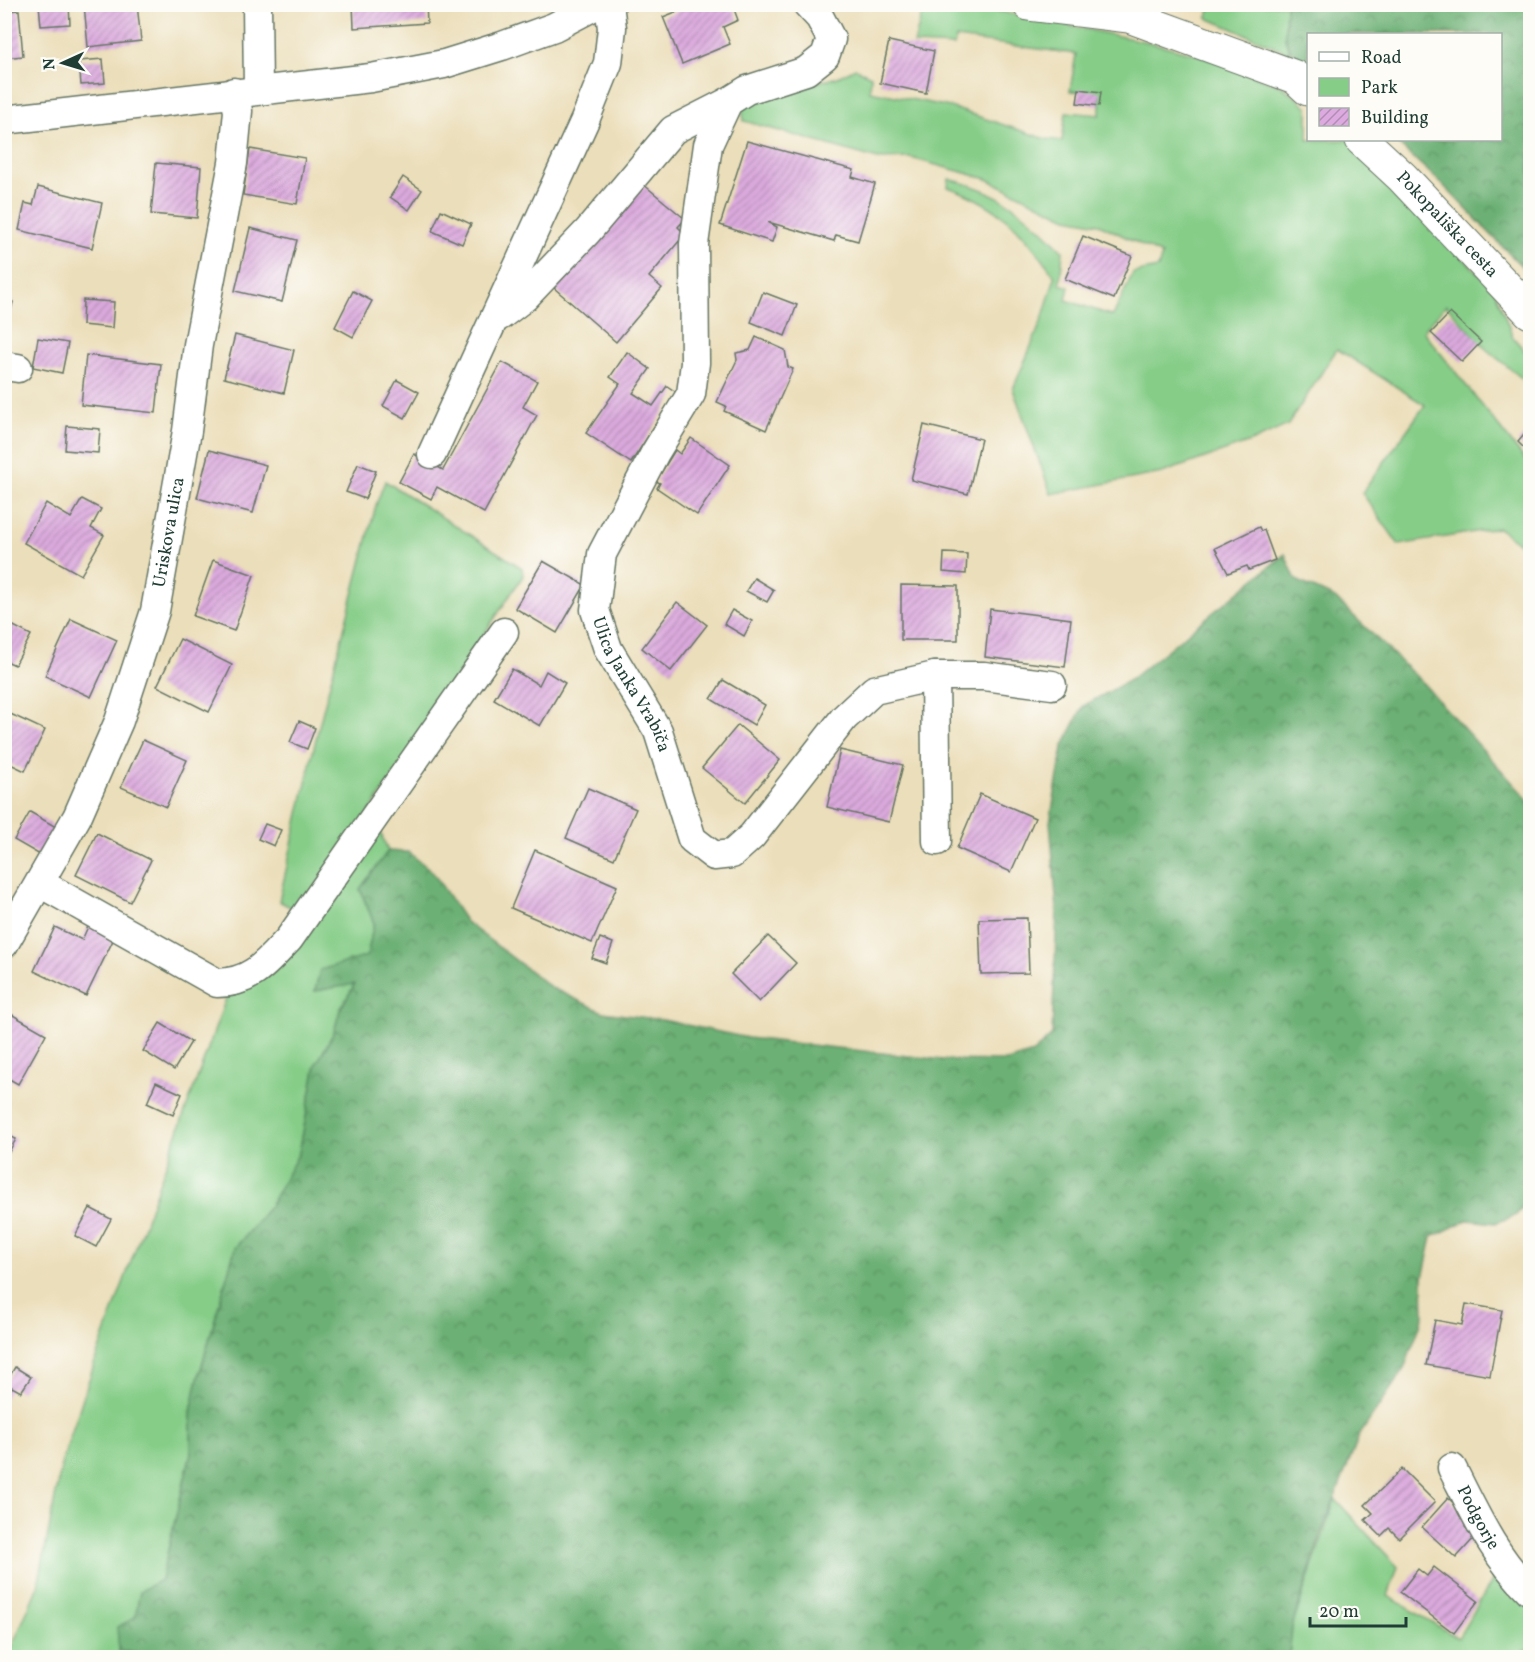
<svg xmlns="http://www.w3.org/2000/svg" width="1535" height="1662" viewBox="0 0 1535 1662" font-family="Vollkorn,serif">
  <style>
    .green { fill: #86cd88; stroke: #52855e; stroke-width: 1.5 }
    .forest { fill: url(#forest-crowns); stroke: #467654; stroke-width: 1.5 }
    .building { fill: url(#building-hatch) }
    .lines { fill: none; stroke-linecap: round; stroke-linejoin: round }
    .street-casing { stroke: #667563; stroke-width: 31 }
    .secondary-casing { stroke: #667563; stroke-width: 35 }
    .street { stroke: #fff; stroke-width: 28 }
    .secondary { stroke: #fff; stroke-width: 33 }
    .labels { text-anchor: middle; dominant-baseline: central; stroke-width: 6; stroke-linejoin: round; paint-order: stroke }
    .street-label { font-size: 18px; fill: #1f3d34; stroke: #fdfcf7 }
  </style>
  <defs>
    <pattern id="forest-crowns" width="20" height="18" patternUnits="userSpaceOnUse" patternTransform="scale(1.5)"><rect width="20" height="18" fill="#6cb074"/><path d="M2 6a3 3 0 1 1 6 0M12 15a3 3 0 1 1 6 0" fill="none" stroke="#589060"/></pattern>
    <pattern id="building-hatch" width="6" height="6" patternUnits="userSpaceOnUse" patternTransform="scale(1.5)"><rect width="6" height="6" fill="#dcaade"/><path d="M-1 1l2-2M0 6l6-6M5 7l2-2" fill="none" stroke="#b28cb5"/></pattern>
  </defs>
  <rect width="100%" height="100%" fill="#fdfcf7"/>
  <filter id="ink" filterUnits="userSpaceOnUse"><feTurbulence type="fractalNoise" baseFrequency=".0167" numOctaves="2"/><feDisplacementMap in="SourceGraphic" scale="12" xChannelSelector="R" yChannelSelector="G"/><feConvolveMatrix kernelMatrix="1 2 1 2 8 2 1 2 1" color-interpolation-filters="sRGB"/></filter>
  <filter id="wash" filterUnits="userSpaceOnUse"><feTurbulence type="fractalNoise" baseFrequency=".008" numOctaves="4" result="noise"/><feDisplacementMap in="SourceGraphic" scale="24" xChannelSelector="R" yChannelSelector="G"/><feGaussianBlur stdDeviation="1.35" result="paint"/><feColorMatrix in="noise" values="0 0 0 0 0 0 0 0 0 0 0 0 0 0 0 0 0 1.4 0 .05"/><feComposite in="paint" operator="in"/></filter>
  <g filter="url(#wash)">
    <rect width="100%" height="100%" fill="#ebdeba"/>
    <!-- green -->
    <g class="green">
      <path d="M924,4l44,1 180,37 52,13 83,32 25,20v33h42l145,151 18,46 17,20v28l-44,-36 -40,-44 -23,26 107,135v85l-32,-23 -99,17 -37,-52 63,-88 -88,-56 -49,76 -35,16 -91,32 -111,21 -38,-105 29,-69 13,-43c-31,-46 -54,-71 -107,-90l1,-8c51,12 78,34 114,72l-3,33 9,3 -3,13 47,16 20,-43 25,-5 4,-13 -63,-31 -32,-6 -80,-39 -76,-21 -33,1 -134,-38 -2,-12 9,-10 87,-22 17,-9 16,8 -1,15 80,16 96,32 16,2 4,-29 34,3v-22l-30,-2 6,-37 -120,-16 -2,8 -40,-2z"/>
      <path d="M1210,5h76l-1,34 5,14 -83,-35z"/>
      <path d="M385,481l137,87 1,8 -57,85 -38,64 -127,188 -22,-12 39,-171 58,-225z"/>
      <path d="M377,824l11,27 -28,38 14,34 -7,34 -47,13 -5,21 40,-8 -15,27 -6,22 -18,33 -17,88 -29,53 -35,42 -38,135 -6,29v41l-30,127 -20,11 -6,27 -16,33 51,6 -163,1 31,-72 24,-124 33,-101 134,-371z"/>
      <path d="M1335,1499l63,68 -10,29 70,42 40,-67 32,35v43l-17,6 1,2 -225,1 3,-31z"/>
    </g>
    <!-- forest -->
    <g class="forest">
      <path d="M1286,5h244v270l-87,-90 -49,-45h106v-106h-192v32c-28,-20 -23,-28 -22,-61z"/>
      <path d="M1285,554l11,26 39,18 86,83 109,121v397l-14,16 -20,8 -29,-3 -35,17 -9,41 1,37 -20,54 -45,67 -37,95 -30,96 -3,30 -1119,1 -51,-7 -2,-24 18,-9 5,-27 21,-11 30,-127v-41l6,-29 38,-135 35,-42 29,-53 17,-88 18,-33 6,-22 15,-26 -40,7 5,-21 47,-14 7,-33 -14,-34 28,-38 20,1 24,19 34,51 86,66 51,24 60,8 85,18 196,22 63,1 26,-8 19,-18 5,-126 -7,-87 13,-75 20,-41 47,-26z"/>
    </g>
    <g id="blocks">
      <!-- building -->
      <g class="building">
        <path d="M39,4h30l1,20 -29,2z"/>
        <path d="M84,4h53l4,37 -53,6z"/>
        <path d="M353,4h73l1,19 -73,5z"/>
        <path d="M696,4h36l6,16 -15,7 7,17 -48,20 -19,-47z"/>
        <path d="M19,10l4,46 -19,2v-47z"/>
        <path d="M889,41l45,10 -8,42 -46,-10z"/>
        <path d="M103,59l2,24 -24,2 -2,-24z"/>
        <path d="M1079,89l22,3 -2,14 -22,-3z"/>
        <path d="M747,141l107,29 -2,7 23,7 -17,57 -22,-6 -2,6 -66,-19 9,5 -5,15 -52,-17z"/>
        <path d="M250,149l55,9 -8,46 -54,-9z"/>
        <path d="M156,163l45,4 -4,51 -46,-4z"/>
        <path d="M403,177l19,13 -13,20 -19,-13z"/>
        <path d="M643,184l42,35 -7,8 7,7 -36,43 13,11 -46,54 -62,-54z"/>
        <path d="M38,187l64,16 -10,45 -73,-18 6,-27 8,2z"/>
        <path d="M441,210l30,14 -9,20 -30,-13z"/>
        <path d="M250,228l47,12 -15,62 -47,-11z"/>
        <path d="M1083,236l49,20 -18,43 -49,-20z"/>
        <path d="M353,291l19,10 -19,36 -18,-10z"/>
        <path d="M763,292l34,13 -12,31 -34,-14z"/>
        <path d="M4,300l9,2 -8,31h-1z"/>
        <path d="M83,300l31,2 -2,26 -30,-3z"/>
        <path d="M1450,313l31,29 -19,20 -31,-29z"/>
        <path d="M235,335l59,15 -10,43 -60,-15z"/>
        <path d="M756,337l29,13 3,17 5,2 -27,61 -42,-19 2,-5 -9,-4 20,-42 -1,-7 14,-3z"/>
        <path d="M38,338l30,5 -6,30 -29,-6z"/>
        <path d="M627,352l23,17 -17,24 20,13 14,-20 9,6 -45,71 -45,-30 34,-49 -10,-7z"/>
        <path d="M86,355l75,9 -5,49 -75,-8z"/>
        <path d="M502,362l35,19 -14,26 14,8 -53,98 -47,-26 -6,12 -32,-17 15,-28 29,16z"/>
        <path d="M397,380l22,12 -14,26 -22,-12z"/>
        <path d="M924,425l57,14 -13,55 -57,-14z"/>
        <path d="M67,426l33,3 -2,24 -33,-3z"/>
        <path d="M1530,428v26l-12,-12z"/>
        <path d="M691,438l39,27 -33,50 -40,-27 3,-5 -4,-2 19,-31 5,4z"/>
        <path d="M209,450l57,15 -13,48 -56,-15z"/>
        <path d="M358,464l18,7 -11,28 -19,-7z"/>
        <path d="M82,499l19,10 -10,19 13,7 -23,40 -57,-32 22,-40 25,15z"/>
        <path d="M1259,527l2,4 3,-1 11,30 -26,10 -2,-4 -19,7 -13,-25z"/>
        <path d="M944,553l23,1 -1,20 -23,-2z"/>
        <path d="M213,560l41,15 -20,56 -41,-15z"/>
        <path d="M543,561l42,24 -28,48 -42,-25z"/>
        <path d="M754,578l20,12 -7,12 -21,-11z"/>
        <path d="M901,585l57,1v54h-57z"/>
        <path d="M677,602l30,23 -36,46 -29,-23z"/>
        <path d="M990,609l81,10 -6,48 -80,-10z"/>
        <path d="M732,610l20,11 -8,15 -20,-12z"/>
        <path d="M71,619l46,21 -26,57 -46,-21z"/>
        <path d="M6,622l25,13 -16,30 -11,-5z"/>
        <path d="M180,639l52,26 -23,47 -52,-26z"/>
        <path d="M512,669l27,16 7,-14 19,12 -25,43 -46,-27z"/>
        <path d="M723,680l42,25 -11,20 -43,-26z"/>
        <path d="M4,711l41,19 -20,41 -21,-10z"/>
        <path d="M299,721l16,7 -8,21 -17,-7z"/>
        <path d="M738,725l42,35 -35,43 -43,-35z"/>
        <path d="M143,740l44,20 -21,47 -45,-20z"/>
        <path d="M840,750l63,15 -14,57 -62,-15z"/>
        <path d="M588,788l48,21 -22,50 -48,-21z"/>
        <path d="M980,794l55,24 -24,54 -54,-24z"/>
        <path d="M30,812l26,15 -16,28 -26,-15z"/>
        <path d="M265,824l16,6 -7,16 -16,-7z"/>
        <path d="M97,833l54,27 -21,42 -54,-27z"/>
        <path d="M535,850l82,36 -25,57 -81,-35z"/>
        <path d="M1027,918l2,55 -48,1 -2,-55z"/>
        <path d="M90,922l26,12 -30,62 -52,-25 21,-44 27,13z"/>
        <path d="M768,936l28,27 -37,39 -28,-28z"/>
        <path d="M600,938l13,5 -7,20 -14,-5z"/>
        <path d="M4,1010l42,24 -28,50 -14,-8z"/>
        <path d="M160,1023l31,19 -17,28 -31,-19z"/>
        <path d="M156,1082l26,12 -9,21 -26,-12z"/>
        <path d="M4,1133l12,6 -12,22z"/>
        <path d="M90,1208l21,11 -15,28 -21,-11z"/>
        <path d="M1466,1304l36,6 -12,66 -64,-11 9,-45 27,5z"/>
        <path d="M15,1367l16,10 -10,15 -9,-5 -8,12v-22l4,2z"/>
        <path d="M1402,1469l33,33 -36,36 -10,-10 -8,8 -16,-16 8,-7 -8,-8z"/>
        <path d="M1448,1498l24,22 -7,7 10,10 -19,21 -34,-31z"/>
        <path d="M1434,1567l44,34 -24,32 -54,-41 18,-23 9,7z"/>
      </g>
    </g>
  </g>
  <g filter="url(#ink)">
    <use href="#blocks" fill-opacity="0" stroke="#667563" stroke-width="1.5"/>
    <g class="lines">
      <!-- street casing -->
      <g class="street-casing">
        <g id="street">
          <path d="M257,4l1,86"/>
          <path id="s1" d="M807,4l13,14 11,21 -6,17 -19,15 -59,19 -19,12 -20,43 -14,99 1,119 -4,31 -36,59 -53,101 -7,56 13,39 50,82 34,108 22,17 18,-2 20,-18 92,-118 30,-28 61,-14h49l68,9"/>
          <path d="M4,120l367,-42 73,-14 58,-18 52,-19 44,-23"/>
          <path d="M500,316l25,-19 63,-66 85,-101 55,-28"/>
          <path d="M4,366l14,2"/>
          <path d="M432,454l153,-334 23,-57 4,-35 -3,-24"/>
          <path d="M935,676l2,165"/>
          <path d="M40,883l177,100c35,0 50,-21 72,-44l215,-307"/>
          <path id="s2" d="M4,944l73,-127 42,-96 36,-110 32,-180 11,-86 35,-182 5,-52 -4,-19"/>
          <path id="s3" d="M1452,1468c22,43 42,89 78,123"/>
        </g>
      </g>
      <!-- secondary casing -->
      <g class="secondary-casing">
        <g id="secondary">
          <path d="M1029,4l100,12 166,61 13,12"/>
          <path id="s4" d="M1362,140l40,37 128,135"/>
        </g>
      </g>
      <!-- street -->
      <use href="#street" class="street"/>
      <!-- secondary -->
      <use href="#secondary" class="secondary"/>
    </g>
  </g>
  <g class="labels">
    <!-- street labels -->
    <g class="street-label">
      <text stroke="none"><textPath href="#s4" startOffset="120">Pokopališka cesta</textPath></text>
      <text stroke="none"><textPath href="#s2" startOffset="447">Uriskova ulica</textPath></text>
      <text stroke="none"><textPath href="#s1" startOffset="790">Ulica Janka Vrabiča</textPath></text>
      <text stroke="none"><textPath href="#s3" startOffset="56">Podgorje</textPath></text>
    </g>
  </g>
  <!-- margin -->
  <rect width="1535" height="1662" fill="none" stroke="#fdfcf7" stroke-width="24"/>
  <!-- legend -->
  <rect x="1307" y="33" width="195" height="108" fill="#fdfcf7" stroke="#a4b0a9" stroke-width="1.5"/>
  <rect x="1319" y="52" width="30" height="9" fill="#ffffff" stroke="#a4b0a9" stroke-width="1.5"/>
  <text x="1361" y="63" font-size="18" fill="#1f3d34">Road</text>
  <rect x="1319" y="78" width="30" height="18" fill="#86cd88" stroke="#a4b0a9" stroke-width="1.5"/>
  <text x="1361" y="93" font-size="18" fill="#1f3d34">Park</text>
  <rect x="1319" y="108" width="30" height="18" fill="url(#building-hatch)" stroke="#a4b0a9" stroke-width="1.5"/>
  <text x="1361" y="123" font-size="18" fill="#1f3d34">Building</text>
  <!-- north arrow -->
  <g transform="translate(63 63) rotate(266)" stroke="#fdfcf7" stroke-width="4.5" paint-order="stroke">
  <path d="M0-4.5L10 22L0 15L-10 22Z" fill="#1f3d34"/>
  <text y="-9" font-size="16" font-weight="bold" text-anchor="middle" fill="#1f3d34">N</text>
  </g>
  <!-- scale -->
  <path d="M1310 1617v9h96v-9" fill="none" stroke="#1f3d34" stroke-width="3"/>
  <text x="1319" y="1617" font-size="18" fill="#1f3d34" stroke="#fdfcf7" stroke-width="4.5" paint-order="stroke">20 m</text>
</svg>
